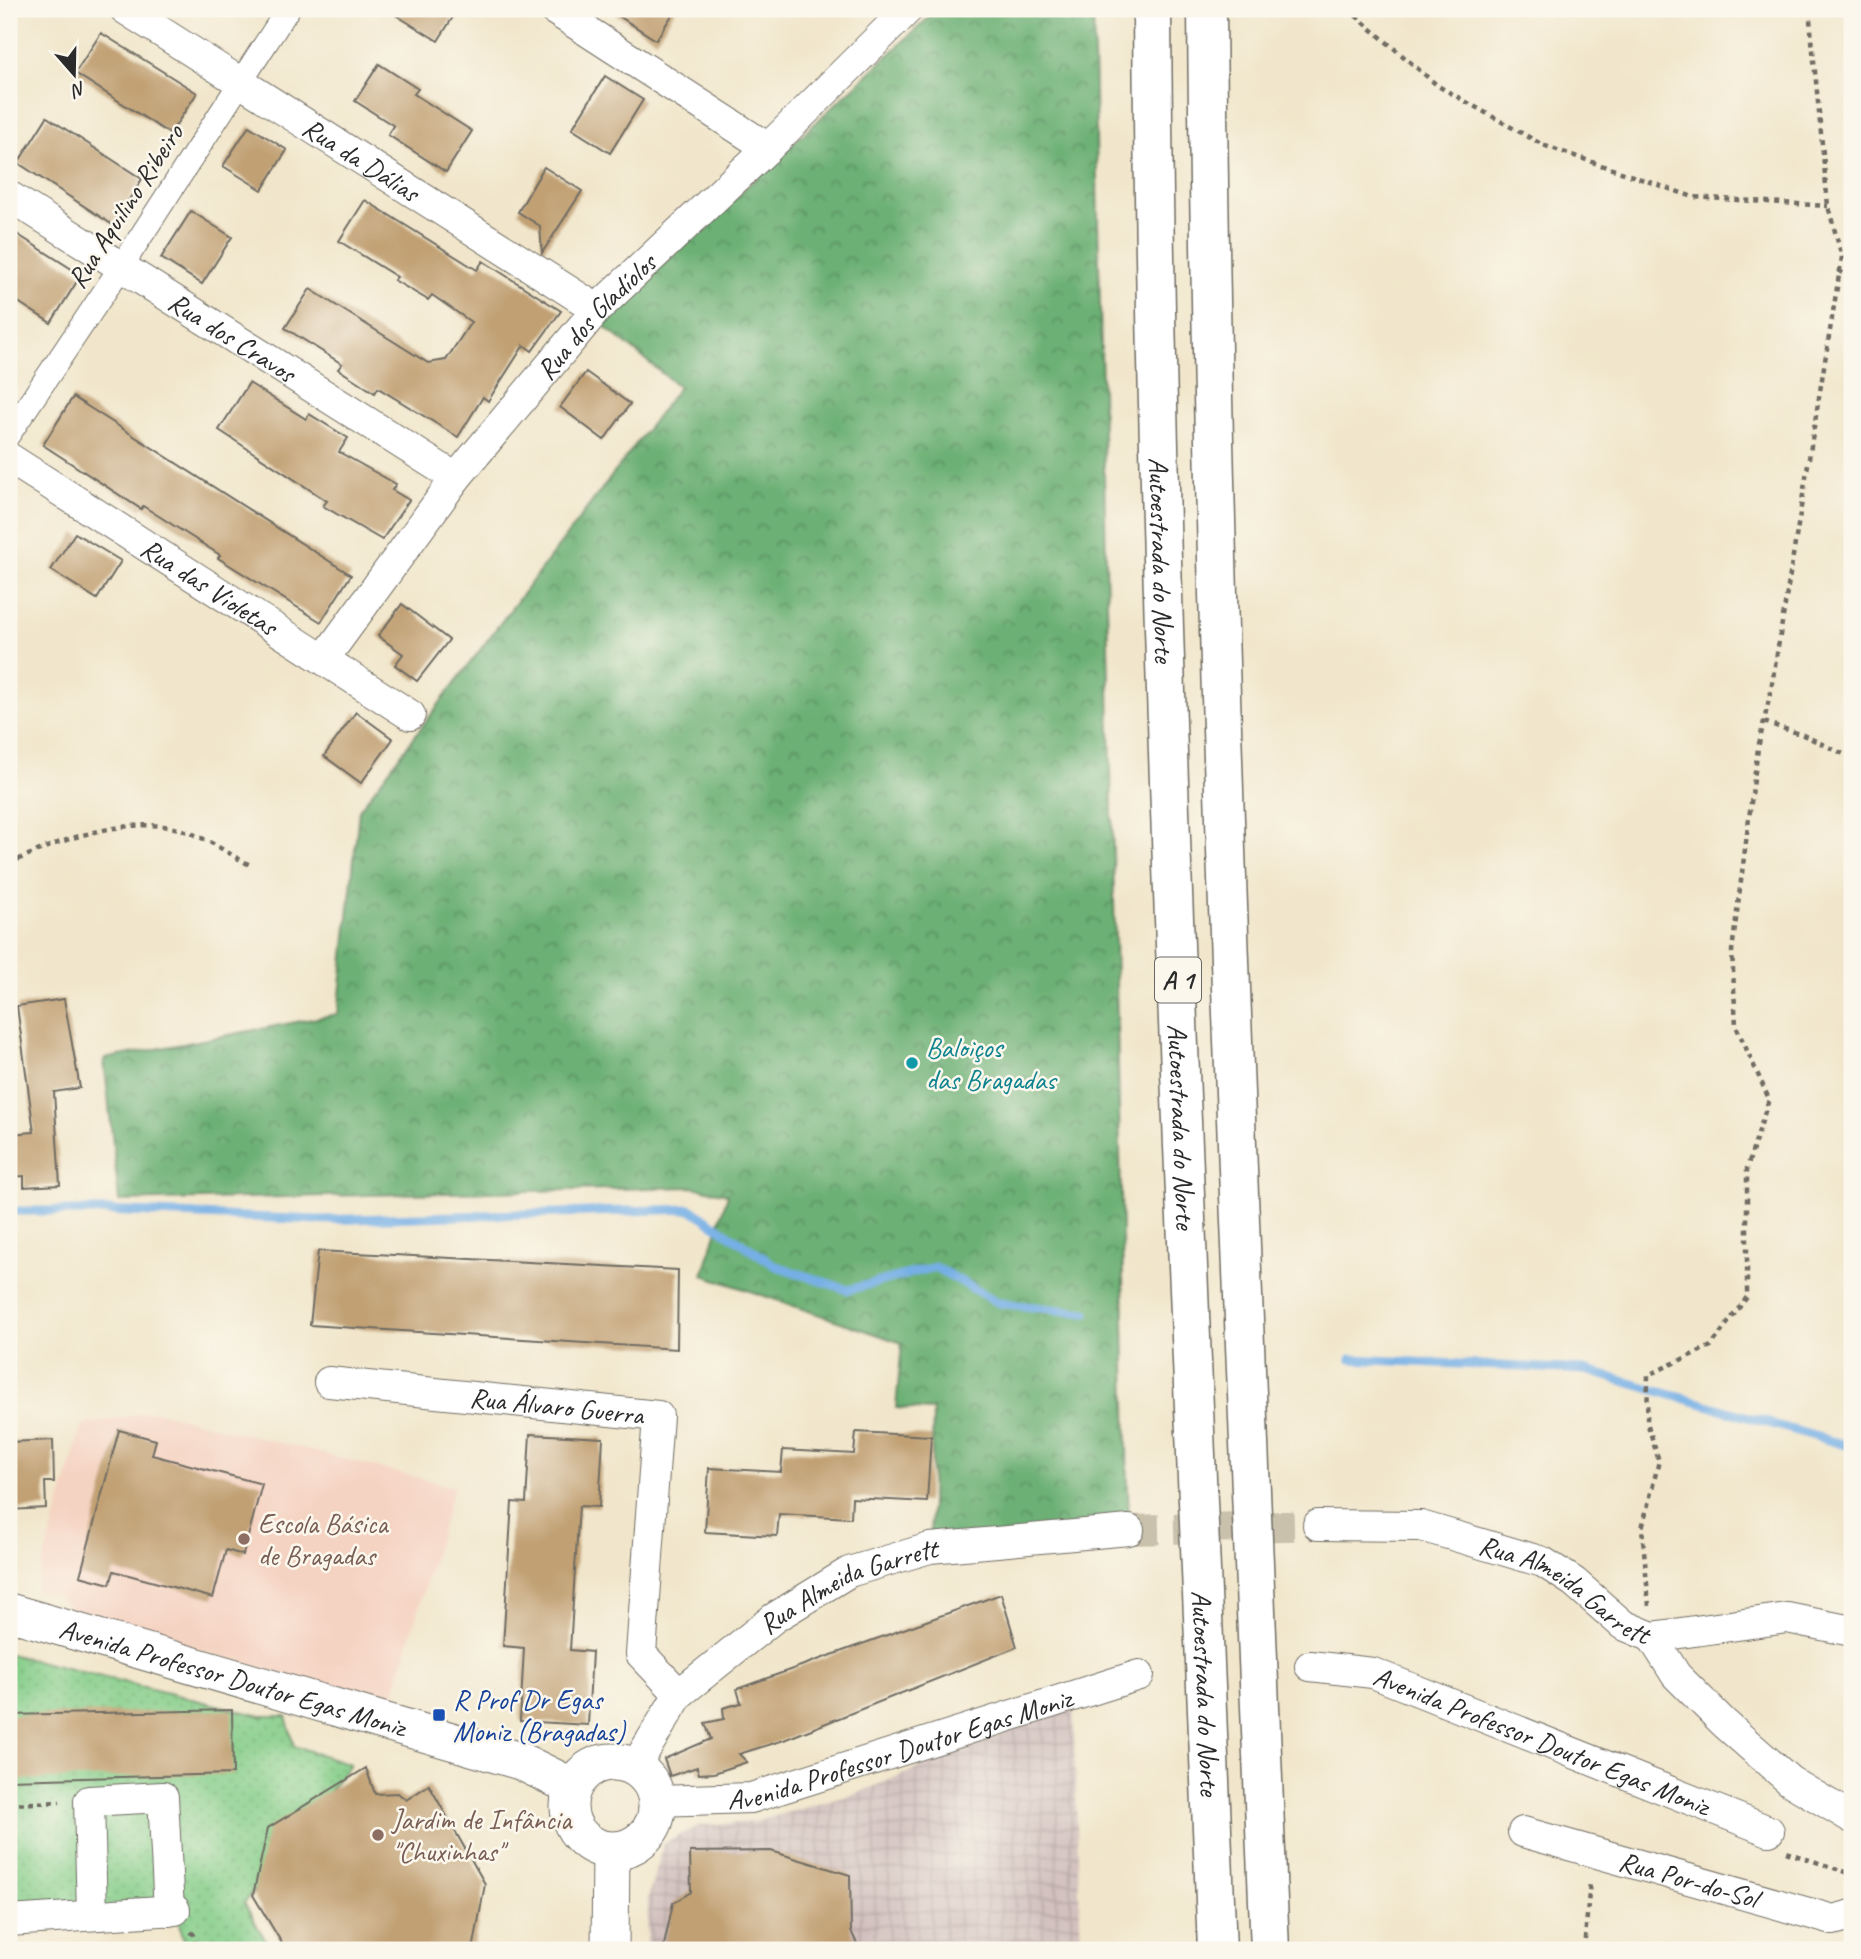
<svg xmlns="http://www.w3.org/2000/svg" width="1861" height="1959" viewBox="0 0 1861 1959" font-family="Caveat,sans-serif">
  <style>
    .built { fill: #f5d3c2 }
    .industrial { fill: url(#industrial-grid) }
    .forest { fill: url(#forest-crowns); stroke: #4c6e50; stroke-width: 2 }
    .park { fill: url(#park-dots); stroke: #587c5a; stroke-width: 2 }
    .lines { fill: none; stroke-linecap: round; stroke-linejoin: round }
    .stream { stroke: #74afe5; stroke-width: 9 }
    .building { fill: #c1a073 }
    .minor-tunnel { stroke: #c9c1ab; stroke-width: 30; stroke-dasharray: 30 15; stroke-linecap: butt }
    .pedestrian-casing { stroke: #706c63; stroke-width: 25 }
    .minor-casing { stroke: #706c63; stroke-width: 32 }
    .tertiary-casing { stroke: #706c63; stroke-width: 39 }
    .motorway-casing { stroke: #706c63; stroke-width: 41 }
    .path { stroke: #706c63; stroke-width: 4.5; stroke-dasharray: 5 5; stroke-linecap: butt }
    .pedestrian { stroke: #fff; stroke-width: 23 }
    .minor { stroke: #fff; stroke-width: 30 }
    .tertiary { stroke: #fff; stroke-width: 37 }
    .motorway { stroke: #fff; stroke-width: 38 }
    .culture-dot { fill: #0f9aa8; stroke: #fbf7ec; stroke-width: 2.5 }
    .education-dot { fill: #8d6e63; stroke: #fbf7ec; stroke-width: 2.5 }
    .transit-dot { fill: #1a4fb4; stroke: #fbf7ec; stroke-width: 2.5 }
    .labels { text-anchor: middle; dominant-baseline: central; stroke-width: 5; stroke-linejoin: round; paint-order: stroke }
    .shield { fill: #fbf7ec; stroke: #696865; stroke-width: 2 }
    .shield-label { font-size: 26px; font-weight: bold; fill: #2b2b2b }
    .street-label { font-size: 28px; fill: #2b2b2b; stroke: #fbf7ec }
    .culture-label { font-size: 28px; fill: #0d838f; stroke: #fbf7ec; text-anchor: start }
    .education-label { font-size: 28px; fill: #785e54; stroke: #fbf7ec; text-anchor: start }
    .transit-label { font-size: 28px; fill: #164399; stroke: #fbf7ec; text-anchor: start }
  </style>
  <defs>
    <pattern id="industrial-grid" width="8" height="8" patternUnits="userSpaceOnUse" patternTransform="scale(1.75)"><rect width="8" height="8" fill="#d1c0bd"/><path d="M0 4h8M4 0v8" fill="none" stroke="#b4a5a3"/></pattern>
    <pattern id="forest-crowns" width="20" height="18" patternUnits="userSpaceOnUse" patternTransform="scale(1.75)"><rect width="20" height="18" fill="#6cb075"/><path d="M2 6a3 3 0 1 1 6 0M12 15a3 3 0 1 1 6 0" fill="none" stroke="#598f60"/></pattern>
    <pattern id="park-dots" width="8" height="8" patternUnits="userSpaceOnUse" patternTransform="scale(1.75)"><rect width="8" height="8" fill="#85cd89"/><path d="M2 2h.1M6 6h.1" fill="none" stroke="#73b076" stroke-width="1.8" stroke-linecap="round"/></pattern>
  </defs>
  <rect width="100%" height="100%" fill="#fbf7ec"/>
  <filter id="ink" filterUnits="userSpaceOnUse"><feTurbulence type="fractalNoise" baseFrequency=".0143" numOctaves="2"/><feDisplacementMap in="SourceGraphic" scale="14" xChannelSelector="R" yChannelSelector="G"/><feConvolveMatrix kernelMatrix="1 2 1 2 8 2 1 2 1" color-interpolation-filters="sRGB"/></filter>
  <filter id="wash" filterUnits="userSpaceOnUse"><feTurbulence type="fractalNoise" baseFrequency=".00686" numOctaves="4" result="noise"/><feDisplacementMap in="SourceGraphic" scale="28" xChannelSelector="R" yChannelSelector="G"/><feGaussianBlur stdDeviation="1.57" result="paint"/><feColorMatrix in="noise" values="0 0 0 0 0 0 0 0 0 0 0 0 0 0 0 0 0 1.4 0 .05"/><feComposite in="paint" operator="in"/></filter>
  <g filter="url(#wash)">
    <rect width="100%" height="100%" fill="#f1e6cb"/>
    <!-- built -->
    <path class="built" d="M155,1411l299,76 -64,219 -314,-93 -19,-17 -22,-5 47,-166z"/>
    <!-- industrial -->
    <path class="industrial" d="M1073,1704l8,246h-434l1,-52 16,-55 37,-18 53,-3 104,-29z"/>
    <!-- forest -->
    <path class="forest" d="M938,9h155l36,1521 -199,18 3,-138 -37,-2 6,-65 -199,-68 25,-81 -36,-7 -573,14 -15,-142 234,-45 21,-204 320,-423 -79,-64z"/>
    <!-- park -->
    <path class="park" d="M9,1654l252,62h25l8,30 56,18 -106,139 27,47h-84l-12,-40 -166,9z"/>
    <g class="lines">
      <!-- stream -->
      <g class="stream">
        <path d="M9,1211h97l213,9 372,-11 85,57 72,24 87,-23 64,36 87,10"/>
        <path d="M1351,1359l234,11 267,77"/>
      </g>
    </g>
    <g id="blocks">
      <!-- building -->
      <g class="building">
        <path d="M386,9h72l-20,32z"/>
        <path d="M608,9h68l-20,31z"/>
        <path d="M101,33l96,60 -27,41 -95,-61z"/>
        <path d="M379,64l39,25 -4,5 58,37 -26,41 -58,-37 6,-9 -39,-25z"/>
        <path d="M605,76l38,24 -33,53 -38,-24z"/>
        <path d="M47,117l95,62 -29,46 -95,-62z"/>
        <path d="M249,126l38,24 -25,40 -39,-24z"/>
        <path d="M544,167l38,24 -40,62 -2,-27 -22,-14z"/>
        <path d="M365,200l112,70 6,-9 78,50 -29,40 -8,-6 -36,56 -5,-4 -25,40 -80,-49 -3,5 -37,-24 4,-5 -57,-36 25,-39 118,74 18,-3 25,-38 -39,-27 -4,5 -34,-20 3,-3 -58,-36z"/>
        <path d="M191,211l41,26 -30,47 -41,-26z"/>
        <path d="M9,229l72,46 -30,48 -42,-27z"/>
        <path d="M586,372l44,32 -26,36 -44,-33z"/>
        <path d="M249,383l57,36 3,-5 39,24 -9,14 57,32 -4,6 17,10 -27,40 -59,-34 4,-5 -108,-71z"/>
        <path d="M73,397l278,178 -30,47 -103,-64 2,-3 -77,-49 -2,3 -98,-64z"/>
        <path d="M75,533l46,28 -24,38 -46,-29z"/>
        <path d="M402,604l47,36 -32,41 -22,-16 8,-11 -25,-18z"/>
        <path d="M356,712l37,27 -32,44 -37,-27z"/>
        <path d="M64,999l16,89 -26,4 6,93 -36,2v-11l-15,1v-43l25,-2 -17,-126z"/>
        <path d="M318,1251l360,19 -1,79 -367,-24z"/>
        <path d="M119,1430l37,10 -4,15 110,29 -19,71 -17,-5 -13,48 -99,-27 -4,13 -30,-8z"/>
        <path d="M856,1432l75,4 -4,66 -75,-4 -1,20 -72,-4 -2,22 -72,-4 4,-64 72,4 2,-22 71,4z"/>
        <path d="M530,1434l73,4 -4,69 -20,-1 -9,144 22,2 -4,73 -68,-4 4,-73 -21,-2 9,-144 14,1z"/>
        <path d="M53,1440l1,42h-9l1,26 -37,2v-68z"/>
        <path d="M1001,1594l16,53 -233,93 -45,14 8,8 -33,11 -15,1 -2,-7 -27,9 -6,-17 47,-20 -6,-16 19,-4 -1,-11 18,-5 -4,-14z"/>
        <path d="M232,1710l1,64 -224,6v-65z"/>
        <path d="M366,1768l9,26 23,-1 8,7 23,-15 56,99 -11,61 -8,5h-180l-33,-55 15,-67z"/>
        <path d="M771,1851l79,24 1,56 9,19h-197l10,-47 18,-11 -1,-40z"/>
      </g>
    </g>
  </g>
  <g filter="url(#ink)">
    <use href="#blocks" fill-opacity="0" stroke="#706c63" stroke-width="2"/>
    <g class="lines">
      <!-- minor-tunnel -->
      <path class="minor-tunnel" d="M1129,1530l189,-5"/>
      <!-- pedestrian casing -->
      <g class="pedestrian-casing">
        <path id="pedestrian" d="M9,434l112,-167 167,-258"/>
      </g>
      <!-- minor casing -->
      <g class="minor-casing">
        <g id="minor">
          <path id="s1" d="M125,9l472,300"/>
          <path d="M553,9l215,139"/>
          <path id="s2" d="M9,196l447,282"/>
          <path id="s3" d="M9,458l401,257"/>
          <path id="s4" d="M324,659l132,-181 141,-169 171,-161 140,-139"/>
          <path id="s5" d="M329,1382l329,34 -17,238 38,40"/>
          <path id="s6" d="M1318,1525l103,1 122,36 31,20 49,43 29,12 135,-19 65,13"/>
          <path d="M1652,1637l24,38 48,48 66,58 62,37"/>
          <path id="s7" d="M1310,1666l63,7 396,158"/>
          <path id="s8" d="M635,1767l44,-73 95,-76 75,-46 81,-24 199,-18"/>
          <path id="s9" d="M657,1801l94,-3 388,-123"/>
          <path id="s10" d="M1523,1832l310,88 19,-5"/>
          <path d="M92,1915l-3,-114 74,-4 6,114"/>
          <path d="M9,1921l166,-11"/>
        </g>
      </g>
      <!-- tertiary casing -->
      <g class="tertiary-casing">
        <g id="tertiary">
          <path id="s11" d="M9,1612l511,149 53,26"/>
          <circle cx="613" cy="1806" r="44"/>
          <path d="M610,1950l1,-99"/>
        </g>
      </g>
      <!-- motorway casing -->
      <g class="motorway-casing">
        <g id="motorway">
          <path id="s12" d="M1152,9c4,647 39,1294 65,1941"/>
          <path d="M1207,9c5,647 37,1294 63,1941"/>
        </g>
      </g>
      <!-- path -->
      <g class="path">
        <path d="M1348,9l90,77 105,59 150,52 135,9"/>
        <path d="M1839,270l13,12"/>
        <path d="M1764,722l39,13 49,23"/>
        <path d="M9,864c46,-23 120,-50 173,-34 23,7 47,24 68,35"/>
        <path d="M1649,1606l-7,-78 17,-67 -12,-39 1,-47 63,-29 36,-49v-129l22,-69 -33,-73 -4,-75 26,-203 13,-58 71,-433 -14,-51 -19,-197"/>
        <path d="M9,1804l51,-2"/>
        <path d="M1786,1852l66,22"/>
        <path d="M191,1932l3,3 1,15"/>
        <path d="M1584,1950l6,-69"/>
      </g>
      <!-- pedestrian -->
      <use href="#pedestrian" class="pedestrian"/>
      <!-- minor -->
      <use href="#minor" class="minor"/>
      <!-- tertiary -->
      <use href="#tertiary" class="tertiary"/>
      <!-- motorway -->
      <use href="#motorway" class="motorway"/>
    </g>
  </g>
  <!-- markers -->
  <circle class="culture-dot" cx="912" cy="1063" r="7"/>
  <g class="education-dot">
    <circle cx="244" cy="1539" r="7"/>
    <circle cx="378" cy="1835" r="7"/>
  </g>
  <rect class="transit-dot" x="432" y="1708" width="14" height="14" rx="3.5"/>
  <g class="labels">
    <!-- shield labels -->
    <rect class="shield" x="1155" y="957.5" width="46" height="45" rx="5"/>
    <g class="shield-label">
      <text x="1178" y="980">A 1</text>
    </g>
    <!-- street labels -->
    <g class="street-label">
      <text stroke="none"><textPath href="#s1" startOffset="280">Rua da Dálias</textPath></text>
      <text transform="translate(125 206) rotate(-57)">Rua Aquilino Ribeiro</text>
      <text stroke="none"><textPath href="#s4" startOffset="438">Rua dos Gladíolos</textPath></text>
      <text stroke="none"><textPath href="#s2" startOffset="264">Rua dos Cravos</textPath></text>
      <text stroke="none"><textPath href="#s12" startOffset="551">Autoestrada do Norte</textPath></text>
      <text stroke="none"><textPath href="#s3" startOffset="238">Rua das Violetas</textPath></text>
      <text stroke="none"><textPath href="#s12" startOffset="1118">Autoestrada do Norte</textPath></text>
      <text stroke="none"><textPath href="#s5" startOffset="229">Rua Álvaro Guerra</textPath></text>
      <text stroke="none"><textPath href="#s6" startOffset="262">Rua Almeida Garrett</textPath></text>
      <text stroke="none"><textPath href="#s8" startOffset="289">Rua Almeida Garrett</textPath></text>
      <text stroke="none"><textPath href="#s11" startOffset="233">Avenida Professor Doutor Egas Moniz</textPath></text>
      <text stroke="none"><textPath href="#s12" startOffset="1685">Autoestrada do Norte</textPath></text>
      <text stroke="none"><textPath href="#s7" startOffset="245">Avenida Professor Doutor Egas Moniz</textPath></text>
      <text stroke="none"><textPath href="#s9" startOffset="250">Avenida Professor Doutor Egas Moniz</textPath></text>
      <text stroke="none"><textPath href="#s10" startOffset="172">Rua Por-do-Sol</textPath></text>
    </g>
    <!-- culture labels -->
    <g class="culture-label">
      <text x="926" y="1047">Baloiços<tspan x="926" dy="32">das Bragadas</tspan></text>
    </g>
    <!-- education labels -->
    <g class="education-label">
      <text x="258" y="1523">Escola Básica<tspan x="258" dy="32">de Bragadas</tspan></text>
      <text x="392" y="1819">Jardim de Infância<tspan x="392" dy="32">"Chuxinhas"</tspan></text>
    </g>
    <!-- transit labels -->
    <g class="transit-label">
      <text x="453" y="1699">R Prof Dr Egas<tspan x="453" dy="32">Moniz (Bragadas)</tspan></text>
    </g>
  </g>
  <!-- margin -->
  <rect width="1861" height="1959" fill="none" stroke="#fbf7ec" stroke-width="35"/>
  <!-- north arrow -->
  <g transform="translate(74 74) rotate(160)" stroke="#fbf7ec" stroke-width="5" paint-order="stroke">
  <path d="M0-5L12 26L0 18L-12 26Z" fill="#2b2b2b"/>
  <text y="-10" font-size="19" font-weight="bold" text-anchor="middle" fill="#2b2b2b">N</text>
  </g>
</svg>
